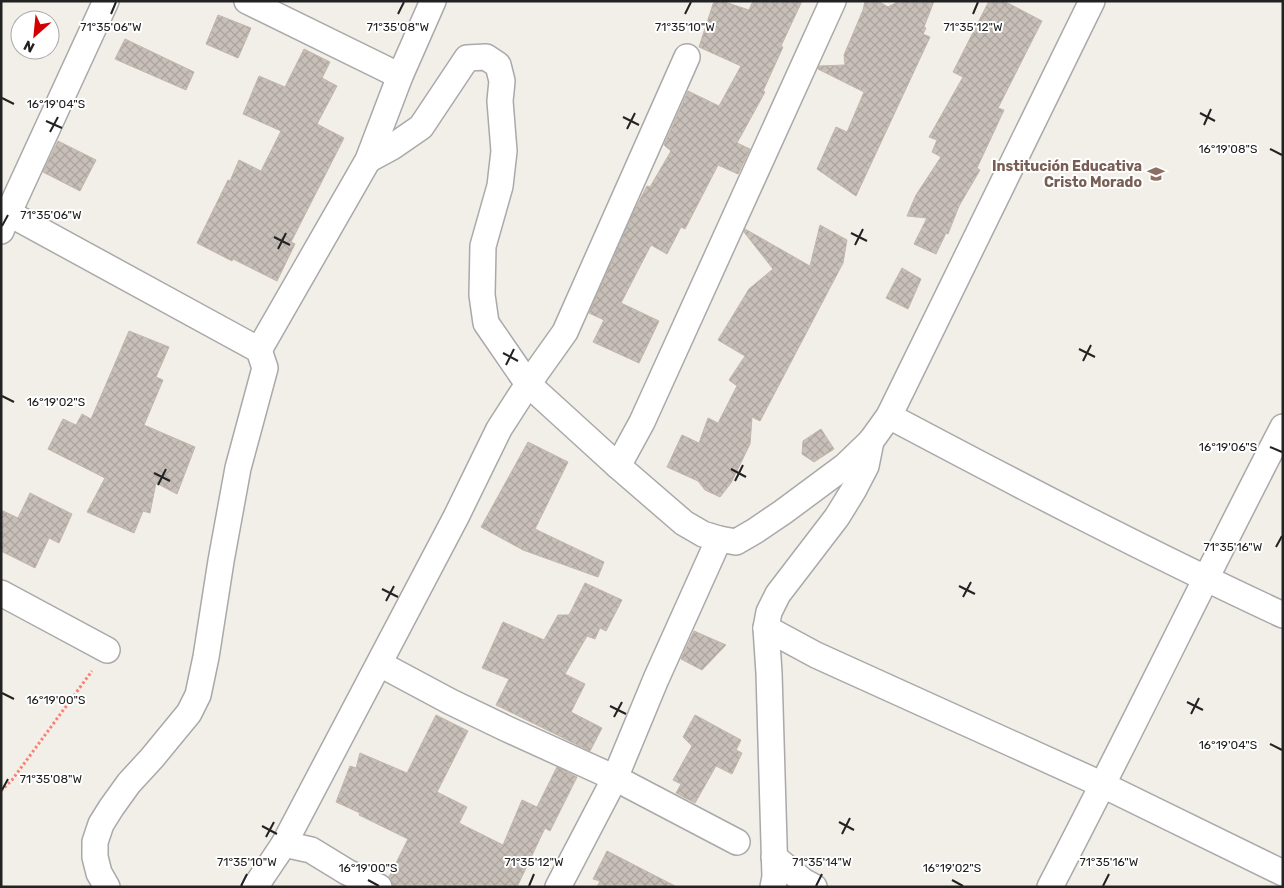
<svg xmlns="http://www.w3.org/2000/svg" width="1284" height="888" viewBox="0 0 1284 888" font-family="Rubik,sans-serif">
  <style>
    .building { fill: url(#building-cross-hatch); stroke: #c4b6ab }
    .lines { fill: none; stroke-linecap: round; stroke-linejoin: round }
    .street-casing { stroke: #a9a9a9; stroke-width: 28 }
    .path { stroke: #fa8072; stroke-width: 3; stroke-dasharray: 2.5 2.5; stroke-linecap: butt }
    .street { stroke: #fff; stroke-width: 25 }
    .ticks { fill: none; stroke: #222; stroke-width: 2 }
    .labels { text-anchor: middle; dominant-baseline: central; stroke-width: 4; stroke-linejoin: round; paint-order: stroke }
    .education-label { font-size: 14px; font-weight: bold; fill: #785e54; stroke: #fff; text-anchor: end }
    .ticks-label { font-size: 12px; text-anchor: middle; fill: #222; stroke: #fff; stroke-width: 4; stroke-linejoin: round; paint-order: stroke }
  </style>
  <defs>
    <pattern id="building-cross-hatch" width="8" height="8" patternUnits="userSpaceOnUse" patternTransform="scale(1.25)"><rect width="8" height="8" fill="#c7bfb8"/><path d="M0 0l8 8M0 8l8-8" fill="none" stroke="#aba49e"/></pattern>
  </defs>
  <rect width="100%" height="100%" fill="#f2efe9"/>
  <!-- building -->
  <g class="building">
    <path d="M714,1h8l27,9 4,-9h49l-21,45 2,1 -20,44 2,1 -28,51 13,6 -12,25 -20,-9 -33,64 -4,-2 -14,27 -16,-9 -30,58 38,18 -20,42 -46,-21 11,-22 -15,-7 44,-100 14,-27 3,1 21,-36 -7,-6 24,-54 31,15 22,-40 -42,-19z"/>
    <path d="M865,1h13l10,6 11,-6h35l-10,26 2,1 -3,6 7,3 -74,159 -39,-27 19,-42 11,5 17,-40 -46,-23 1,-3 26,-1 -1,-10 19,-45z"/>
    <path d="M989,1h15l38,20 -44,87 6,2 -27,58 3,2 -21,36 -11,28 -2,-1 -10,21 -22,-10 13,-26 -20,-2 9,-21 25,-38 -9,-5 5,-12 -8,-3 34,-60 -10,-5z"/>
    <path d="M218,15l33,13 -13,30 -32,-14z"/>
    <path d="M125,39l69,33 -8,18 -71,-31z"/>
    <path d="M304,49l26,13 -8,16 15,8 -20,38 27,14 -53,104 4,2 -18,37 -44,-22 -1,2 -35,-18 31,-63 2,1 9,-21 22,11 20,-40 -38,-17 16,-38 26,11z"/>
    <path d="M58,141l38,19 -16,31 -37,-19z"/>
    <path d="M820,225l27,15 -4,23 -83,158 -8,-4 -2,27 -19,39 -11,14 -15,-7 -7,-9 -31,-14 15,-32 17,8 9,-25 10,5 19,-37 -8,-6 16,-24 -27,-16 31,-51 24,-20 -29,-37 1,-3 65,37z"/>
    <path d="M902,268l19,11 -13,30 -22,-11z"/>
    <path d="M129,331l40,16 -13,30 7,3 -19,45 51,22 -18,47 -21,-11 -6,30 -7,-2 -9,22 -47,-21 18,-34 -57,-29 15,-30 13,6 6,-11 9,5z"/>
    <path d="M821,429l13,20 -20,13 -12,-8 1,-13z"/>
    <path d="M528,442l40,20 -33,67 69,33 -6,15 -75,-27 -42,-23z"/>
    <path d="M30,493l42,21 -13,29 -10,-5 -14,30 -34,-17v-41l17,8z"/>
    <path d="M585,583l37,17 -16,31 -6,-3 -5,11 -8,-3 -22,38 20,10 -14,28 31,16 -12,23 -94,-46 13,-26 -27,-11 21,-46 41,18 14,-25h11z"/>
    <path d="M694,631l32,14 -24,25 -21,-11z"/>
    <path d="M436,715l32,16 -31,61 30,15 -8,16 44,22 19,-45 15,7 20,-40 20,10 -27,54 -5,-3 -28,59h-124l-2,-8 -2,-2 19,-38 -49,-24 1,-2 -24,-11 14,-36 6,2 4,-15 47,20z"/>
    <path d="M695,715l46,25 -5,10 6,3 -10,21 -16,-8 -21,37 -19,-10 5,-9 -8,-4 19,-34 -9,-9z"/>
    <path d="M607,851l70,36h-80l3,-6 -7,-2z"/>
  </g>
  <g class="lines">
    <!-- street casing -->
    <g class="street-casing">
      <g id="street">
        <path d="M247,1l153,75"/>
        <path d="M368,160l24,-13 29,-20 46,-69 19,-1 12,8 4,16 -2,20 4,50 -4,35 -17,60 -1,49 4,28 42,61 90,82 66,57 19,11 16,5 17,3 19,-11 28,-19 62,-46 26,-25 18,-25 203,-415"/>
        <path d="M1,209l258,141 6,18 -27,100 -17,93 -15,96 -8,38 -9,18 -37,45 -23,25 -18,25 -10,16 -6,18v15l4,16 8,14"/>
        <path d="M1,231l7,-17 98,-213"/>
        <path d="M259,350l109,-190 32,-84 33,-75"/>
        <path d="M889,416c130,69 260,137 394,199"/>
        <path d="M618,466l24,-44 191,-421"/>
        <path d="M1,593l106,57"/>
        <path d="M766,628l50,27 287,130 180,88"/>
        <path d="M380,664l71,38 54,26 110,50 122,64"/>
        <path d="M284,844l27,6 36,22 32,15"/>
        <path d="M774,857l29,24 11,6"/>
        <path d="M255,887l29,-43 172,-327 43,-88 29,-45 37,-52 122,-275"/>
        <path d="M558,887l57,-109 41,-99 63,-140"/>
        <path d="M773,887l2,-10 -6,-204 -3,-45 3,-16 9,-18 59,-77 16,-26 13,-25 5,-25"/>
        <path d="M1050,887c80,-153 154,-308 233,-460"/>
      </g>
    </g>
    <!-- path -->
    <path class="path" d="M1,791l11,-11 80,-109"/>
    <!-- street -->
    <use href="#street" class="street"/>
  </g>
  <!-- ticks -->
  <path class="ticks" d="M111,14l5,-12M398,14l6,-12M685,14l6,-12M973,14l5,-12M2,98l12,6M1200,113l15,8M623,117l16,8M46,121l16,7M1204,125l7,-16M627,129l8,-16M50,132l8,-15M1270,149l12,6M2,226l6,-11M851,233l16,8M274,237l16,8M855,245l8,-16M278,249l8,-16M1079,349l16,8M503,353l15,8M1083,361l8,-16M506,365l8,-16M2,396l12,6M1270,447l12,5M731,469l15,8M154,473l16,8M735,481l8,-16M158,485l8,-16M1276,547l6,-11M959,586l16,8M382,589l16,8M963,597l8,-15M386,601l8,-15M2,693l12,6M1187,702l16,8M610,706l16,8M1191,714l8,-16M614,717l8,-15M1270,744l12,6M2,790l6,-11M839,822l15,8M262,826l15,8M842,834l8,-16M266,837l8,-15M368,880l11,6M952,880l11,6M241,886l6,-12M529,886l5,-12M816,886l6,-12M1103,886l6,-12"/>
  <!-- icons -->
  <defs>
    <g id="school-bare" transform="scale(1.35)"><path d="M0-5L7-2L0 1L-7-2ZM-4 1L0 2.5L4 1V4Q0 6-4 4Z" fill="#8d6e63" stroke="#fff" stroke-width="2.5" paint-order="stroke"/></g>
  </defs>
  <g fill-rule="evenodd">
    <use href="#school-bare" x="1156" y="174"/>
  </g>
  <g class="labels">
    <!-- education labels -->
    <g class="education-label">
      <text x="1142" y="166">Institución Educativa<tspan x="1142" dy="16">Cristo Morado</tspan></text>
    </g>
  </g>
  <g class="ticks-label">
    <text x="111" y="31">71°35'06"W</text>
    <text x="398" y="31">71°35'08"W</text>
    <text x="685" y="31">71°35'10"W</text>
    <text x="973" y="31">71°35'12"W</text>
    <text x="56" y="108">16°19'04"S</text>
    <text x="1228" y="153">16°19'08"S</text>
    <text x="51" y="219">71°35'06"W</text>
    <text x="56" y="406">16°19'02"S</text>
    <text x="1228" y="451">16°19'06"S</text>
    <text x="1233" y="551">71°35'16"W</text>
    <text x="56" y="704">16°19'00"S</text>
    <text x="1228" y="749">16°19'04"S</text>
    <text x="51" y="783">71°35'08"W</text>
    <text x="247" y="866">71°35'10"W</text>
    <text x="534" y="866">71°35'12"W</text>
    <text x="822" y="866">71°35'14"W</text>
    <text x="1109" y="866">71°35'16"W</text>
    <text x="368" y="872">16°19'00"S</text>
    <text x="952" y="872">16°19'02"S</text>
  </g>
  <!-- border -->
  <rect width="1284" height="888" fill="none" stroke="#222222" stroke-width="5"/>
  <!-- north arrow -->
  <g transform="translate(35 35) rotate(207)"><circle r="24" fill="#ffffff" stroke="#a7a7a7"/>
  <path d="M0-4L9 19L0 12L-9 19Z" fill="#d40000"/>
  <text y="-8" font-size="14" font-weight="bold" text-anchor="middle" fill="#222222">N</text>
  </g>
</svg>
